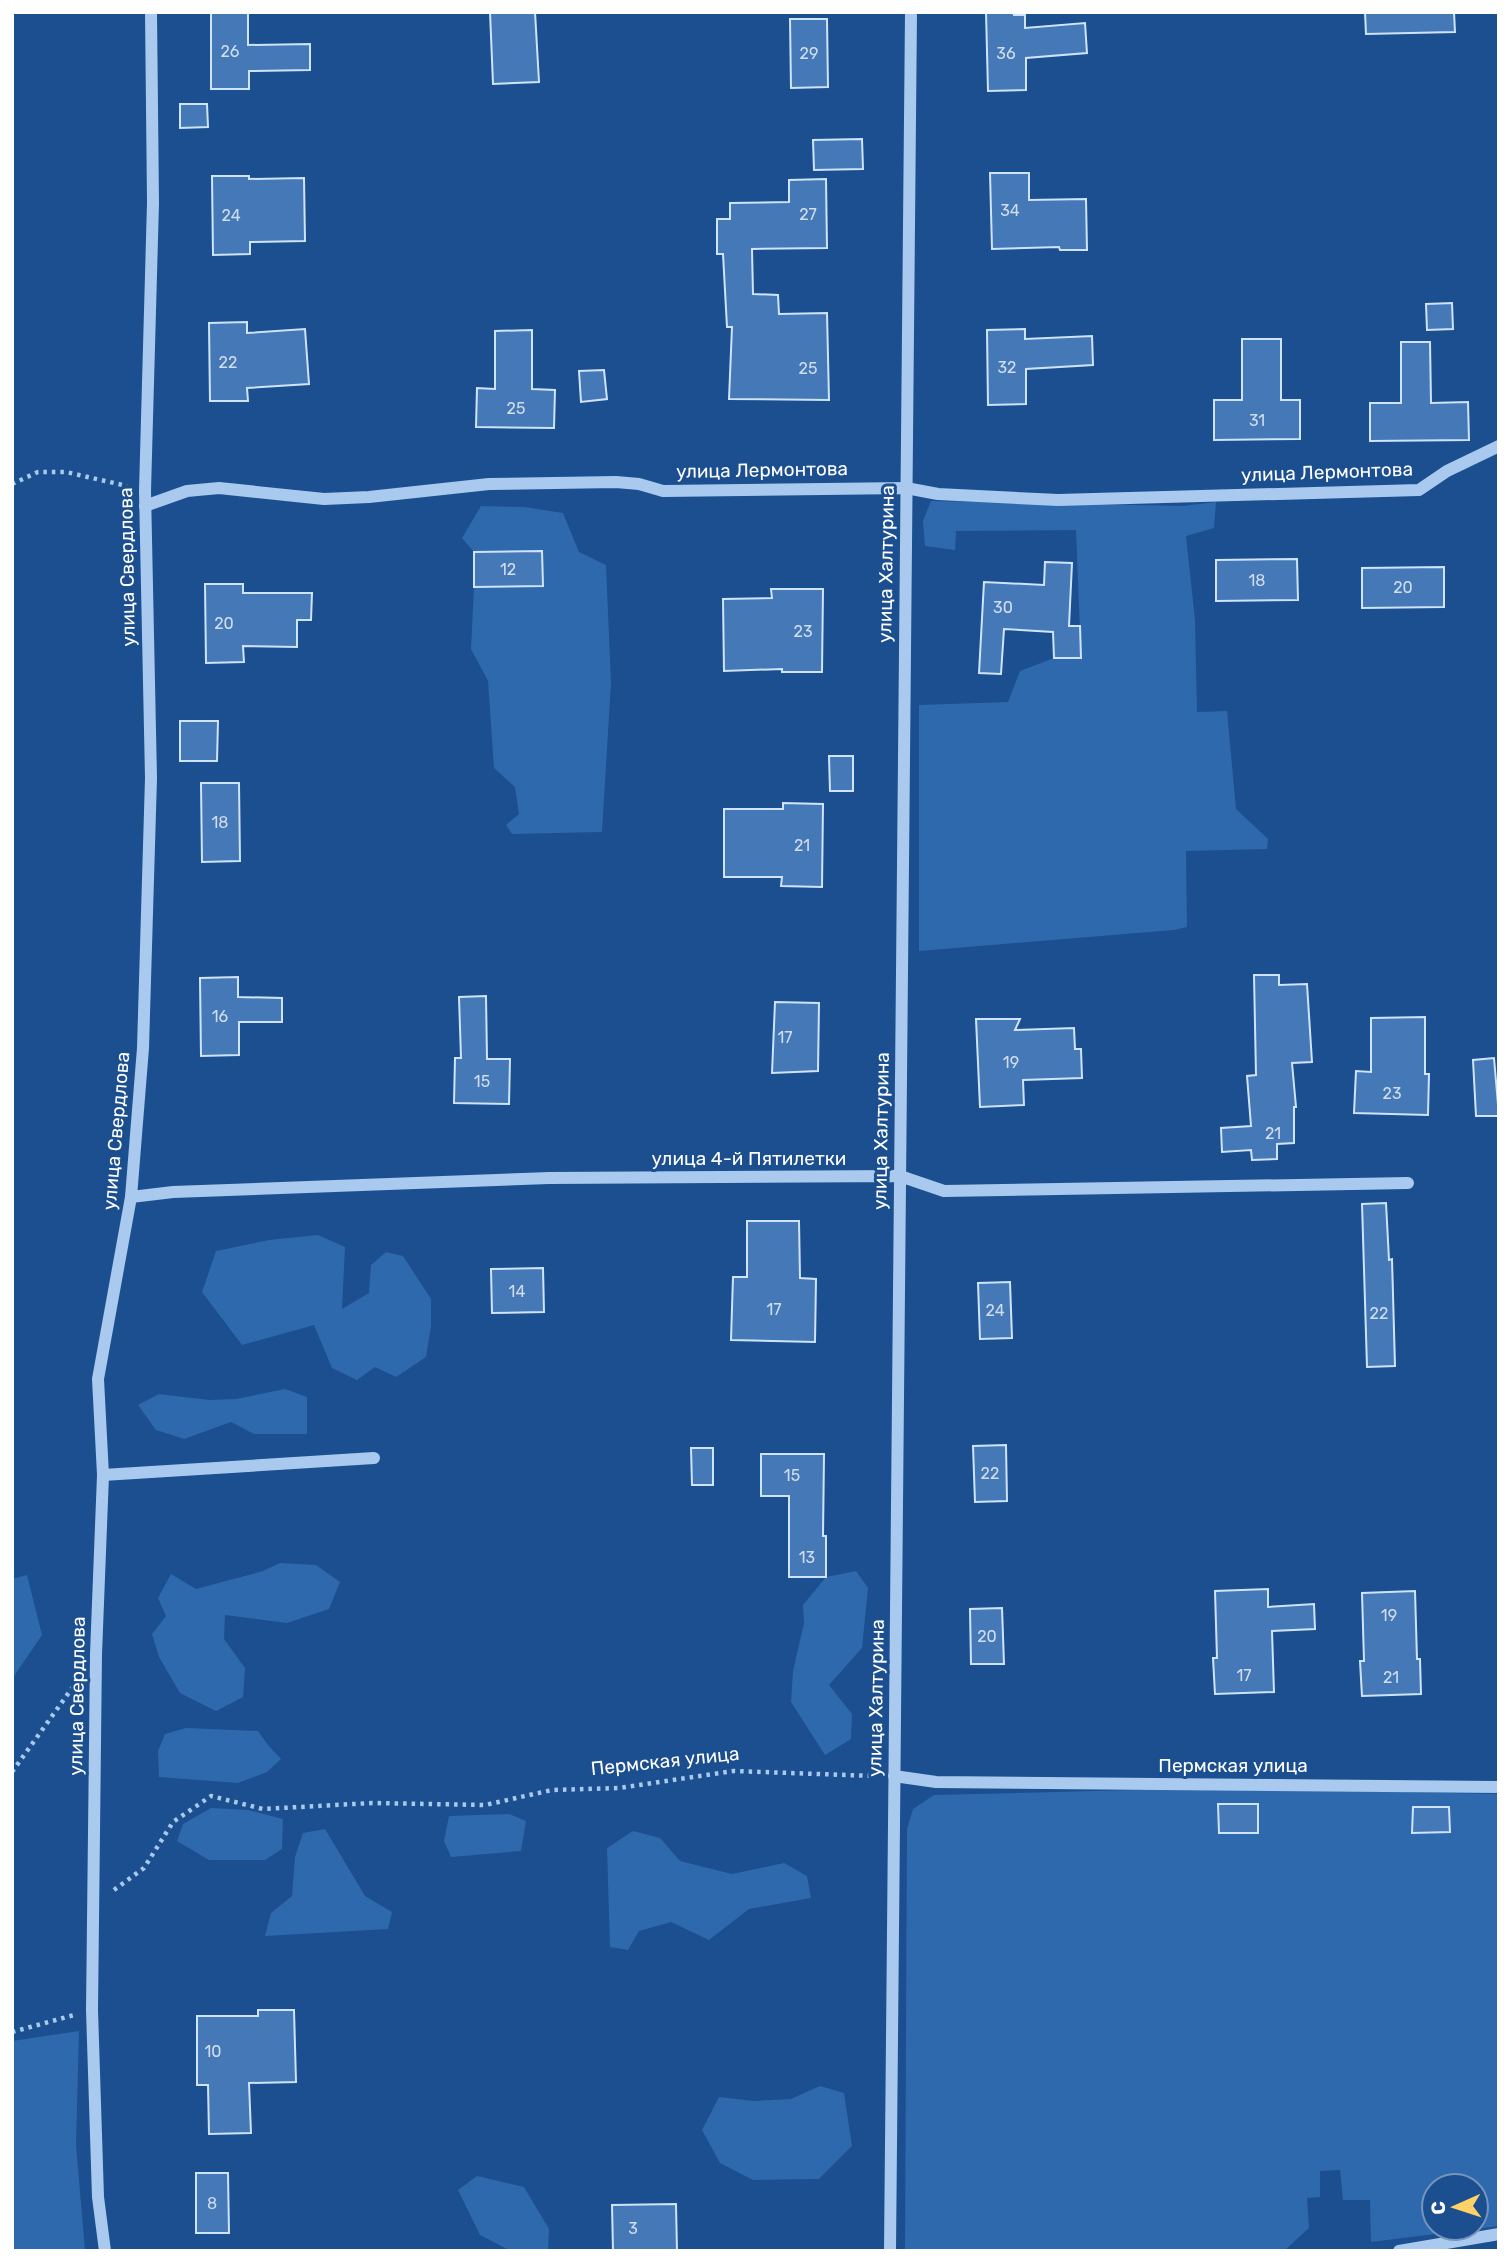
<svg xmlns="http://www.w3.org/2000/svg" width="1511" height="2263" viewBox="0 0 1511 2263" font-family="Rubik,sans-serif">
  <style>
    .green { fill: #2e69ad; fill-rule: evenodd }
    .building { fill: #4478b7; stroke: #cfe3fa; stroke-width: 2 }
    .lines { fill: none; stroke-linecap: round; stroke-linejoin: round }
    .path { stroke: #a9c9ee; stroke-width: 4.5; stroke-dasharray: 3.5 5; stroke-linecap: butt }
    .minor { stroke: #a9c9ee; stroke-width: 12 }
    .labels { text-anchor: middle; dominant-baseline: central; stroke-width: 6; stroke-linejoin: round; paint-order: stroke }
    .number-label { font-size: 16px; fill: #d0dded }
    .street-label { font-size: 19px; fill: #fff; stroke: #1b4f8f }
  </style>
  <rect width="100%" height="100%" fill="#1b4f8f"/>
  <!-- green -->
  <g class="green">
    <path d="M931,501l252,5 33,-4 -2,26 -28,8 9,84 2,92 30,-1 9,98 32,30 -1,10 -81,2 1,76 -13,3 -255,21v-246l89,-3 12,-31 34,-13 27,-1 -5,-127 -120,1 -1,19 -30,-4 -2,-25z"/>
    <path d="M481,506l43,1 39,6 16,39 27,13 5,118 -9,149 -90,2 -6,-9 13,-11 -4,-27 -21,-19 -6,-87 -17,-32 3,-62 68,-1v-34h-68l-12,-14z"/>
    <path d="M318,1235l27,12 -3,62 27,-16 2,-28 15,-13 17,4 28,43v27l-5,31 -30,20 -21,-10 -18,13 -25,-12 -18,-43 -72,20 -40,-53 14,-41 53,-11z"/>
    <path d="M285,1389l22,8v37h-53l-23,-12 -47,17 -28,-9 -18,-25 21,-11 50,6 27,-1z"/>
    <path d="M280,1563l36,2 24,17 -11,27 -42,14 -62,-8 -1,24 21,29 -2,29 -27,14 -36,-18 -21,-36 -7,-23 14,-18 -8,-18 13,-24 25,15 67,-18z"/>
    <path d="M856,1571l12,17 -6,60 -33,37 23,29 -1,25 -26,16 -34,-53 2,-31 11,-48 -1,-18 23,-28z"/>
    <path d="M27,1575l15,60 -30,44v-100z"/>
    <path d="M186,1728l72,3 10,14 13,14 -14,13 -29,11 -79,-6 -1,-26 7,-17z"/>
    <path d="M1213,1788l286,6v432l-128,16 -1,-42h-27l-3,-30 -20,1v26l-13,1 2,30 -25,23h-379l2,-422 6,-20 21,-14zM1434,2186h42v42h-42z"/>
    <path d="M211,1808l37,2 35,9 -1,30 -17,11h-56l-32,-19 6,-17z"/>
    <path d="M509,1814l17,7 -5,30 -70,6 -7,-16 5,-25z"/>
    <path d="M325,1829l40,67 27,16 -4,17 -123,7 6,-23 21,-17 3,-39 8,-24z"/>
    <path d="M633,1831l27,7 20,23 52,13 52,-11 23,13 4,22 -62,11 -40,31 -38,-18 -32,9 -11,19 -18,-3 -3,-99z"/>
    <path d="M79,2031l-3,113 9,107h-73v-210z"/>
    <path d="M820,2086l24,7 8,53 -33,33 -66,1 -33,-17 -18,-33 17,-33 35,4 37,-2z"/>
    <path d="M477,2176l47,11 25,42 -1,22h-37l-31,-16 -22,-45z"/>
  </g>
  <!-- building -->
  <g class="building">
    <path d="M211,12h37v33l62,-1v26l-61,1v18h-38z"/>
    <path d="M490,12h45l4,70 -46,2z"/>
    <path d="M986,12h27l1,3h11v13l60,-5 2,30 -61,5v32l-38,1z"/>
    <path d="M1365,12h89l1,20 -89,2z"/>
    <path d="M790,19h37l1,68 -37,1z"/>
    <path d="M180,104h27l1,23 -28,1z"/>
    <path d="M862,139l1,30 -49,1 -1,-30z"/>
    <path d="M990,173h39v27l57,-1 1,51h-27l-1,-3 -67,2z"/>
    <path d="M212,176h37v3l55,-1 1,63 -55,1v12l-37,1z"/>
    <path d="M826,179l1,69 -75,1 1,45 25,1 1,19 48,-1 2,87 -100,-1 3,-72h-5l-4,-73h-6v-35h13v-16l59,-1v-22z"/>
    <path d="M1452,303l1,26 -26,1 -1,-26z"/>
    <path d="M247,322v11l58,-4 4,55 -62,4 1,13h-38l-1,-78z"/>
    <path d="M1025,329v10l67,-3 1,29 -67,4v35l-38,1 -1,-75z"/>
    <path d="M532,330v59l23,1 -1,38 -78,-1 1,-39 18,1v-58z"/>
    <path d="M1242,339h39v61h19v39l-86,1v-40h28z"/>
    <path d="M1401,342h29l1,61 37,-1 1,38 -99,1v-38h31z"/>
    <path d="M604,370l3,29 -26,3 -2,-31z"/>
    <path d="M542,551l1,35 -69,1v-35z"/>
    <path d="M1297,559l1,41 -82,1v-41z"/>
    <path d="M1045,562l27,1 -3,63h11l1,32h-27l-1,-26 -49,-3 -3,45 -22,-1 5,-91 60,3z"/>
    <path d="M1444,567v40l-82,1v-40z"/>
    <path d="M205,584h38v9h69l-1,27h-14v27l-54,-1 1,16 -38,1z"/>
    <path d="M771,589h52l-1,83h-40v-3l-58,2 -1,-72 49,-1z"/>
    <path d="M180,721h38l-1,40h-37z"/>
    <path d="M829,756h24v35h-23z"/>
    <path d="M201,783h38l1,78 -38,1z"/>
    <path d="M783,803l40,1 -1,83 -41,-1 1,-9h-58v-68h59z"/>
    <path d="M1254,975h25v10l28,-1 5,78 -20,1 4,44h-2v36l-17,1v15l-25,1 -1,-10 -29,2 -1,-24 30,-2 -4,-50 9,-1z"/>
    <path d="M238,977v20l44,1v24h-43v33l-38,1 -1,-78z"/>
    <path d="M486,996l1,63h23l-1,45 -55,-1 1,-45h6l-2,-61z"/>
    <path d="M775,1002l44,1 -1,68 -46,2z"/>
    <path d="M1425,1017v57h4l-1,41 -74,-2 2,-42 15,1v-54z"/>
    <path d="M976,1019h44l-5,11 59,-2 1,21h6l1,29 -59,2 1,25 -44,2z"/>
    <path d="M1494,1058l5,58h-23l-3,-56z"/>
    <path d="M1386,1203l3,57 3,-1 3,107 -28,1 -5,-163z"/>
    <path d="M747,1221h52l1,57 16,1 -1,63 -84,-2 2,-63h14z"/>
    <path d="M543,1268l1,44 -52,1 -1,-44z"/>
    <path d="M1010,1282l2,56 -32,1 -2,-56z"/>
    <path d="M1006,1445l1,56 -32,1 -2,-56z"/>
    <path d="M691,1448h22v37h-21z"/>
    <path d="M761,1454h63l-1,82h3v41h-37v-81h-28z"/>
    <path d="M1268,1589v18l46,-3 1,25 -43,2 2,61 -59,2 -2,-36h4l-2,-67z"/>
    <path d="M1415,1591l2,68h3l1,35 -59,2 -2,-35h4l-2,-68z"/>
    <path d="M1002,1608l2,56h-33l-1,-55z"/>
    <path d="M1218,1804h40v29h-39z"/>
    <path d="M1413,1807h36l1,25 -38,1z"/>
    <path d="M258,2010h36l2,72 -47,1 2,50 -42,1 -1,-49h-11v-69h61z"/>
    <path d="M196,2173h32l1,60h-33z"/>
    <path d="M676,2204l1,47h-64l-1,-46z"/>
  </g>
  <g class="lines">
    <!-- path -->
    <g class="path">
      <path d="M12,484l26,-12h28l61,14"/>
      <path d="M12,1772l63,-88"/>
      <path d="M114,1890l30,-22 29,-46 38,-26 52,13 109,-6 113,2 67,-15 67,-2 115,-17 141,5"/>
      <path d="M12,2032l62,-17"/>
    </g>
    <!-- minor -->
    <g class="minor">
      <path d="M145,506l42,-15 32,-3 105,11 45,-2 120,-13 127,-2 23,2 24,7 243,-3 32,6 120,6 361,-10 28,-19 52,-25"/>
      <path d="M131,1197l42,-5 376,-14 351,-2 44,15 464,-8"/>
      <path d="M103,1475l271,-17"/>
      <path d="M894,1776l42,6 563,5"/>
      <path d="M105,2251l-7,-54 -6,-187 4,-356 7,-179 -5,-96 33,-182 12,-149 8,-270 -6,-287 8,-288 -2,-191"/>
      <path d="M890,2251l21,-2239"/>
      <path d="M1399,2251l100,-17"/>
    </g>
  </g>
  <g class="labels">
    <!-- number labels -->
    <g class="number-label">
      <text x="230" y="51">26</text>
      <text x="809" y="53">29</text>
      <text x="1006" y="53">36</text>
      <text x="1010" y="210">34</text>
      <text x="808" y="214">27</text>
      <text x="231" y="215">24</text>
      <text x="228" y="362">22</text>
      <text x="1007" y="367">32</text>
      <text x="808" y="368">25</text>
      <text x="516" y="408">25</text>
      <text x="1257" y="420">31</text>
      <text x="508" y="569">12</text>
      <text x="1257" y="580">18</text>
      <text x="1403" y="587">20</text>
      <text x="1003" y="607">30</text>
      <text x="224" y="623">20</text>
      <text x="803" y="631">23</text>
      <text x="220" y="822">18</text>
      <text x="802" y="845">21</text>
      <text x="220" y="1016">16</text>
      <text x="785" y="1037">17</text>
      <text x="1011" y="1062">19</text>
      <text x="482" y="1081">15</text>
      <text x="1392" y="1093">23</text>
      <text x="1273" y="1133">21</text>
      <text x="517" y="1291">14</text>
      <text x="774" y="1309">17</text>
      <text x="995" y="1310">24</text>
      <text x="1379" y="1313">22</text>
      <text x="990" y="1473">22</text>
      <text x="792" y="1475">15</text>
      <text x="807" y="1557">13</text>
      <text x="1389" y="1615">19</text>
      <text x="987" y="1636">20</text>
      <text x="1244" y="1675">17</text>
      <text x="1391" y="1677">21</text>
      <text x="213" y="2051">10</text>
      <text x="212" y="2203">8</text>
      <text x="633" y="2228">3</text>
    </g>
    <!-- street labels -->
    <g class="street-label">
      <text transform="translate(762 470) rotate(-1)">улица Лермонтова</text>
      <text transform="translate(1327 472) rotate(-2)">улица Лермонтова</text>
      <text transform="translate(886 564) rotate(-89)">улица Халтурина</text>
      <text transform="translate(127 567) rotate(-91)">улица Свердлова</text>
      <text transform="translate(116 1131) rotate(-85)">улица Свердлова</text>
      <text transform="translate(881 1131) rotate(-89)">улица Халтурина</text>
      <text x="749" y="1158">улица 4-й Пятилетки</text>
      <text transform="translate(77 1696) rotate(-89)">улица Свердлова</text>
      <text transform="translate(876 1698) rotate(-89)">улица Халтурина</text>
      <text transform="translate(665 1761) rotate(-6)">Пермская улица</text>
      <text x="1233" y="1765">Пермская улица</text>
    </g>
  </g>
  <!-- border -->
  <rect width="1511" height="2263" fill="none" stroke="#ffffff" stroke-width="28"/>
  <!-- north arrow -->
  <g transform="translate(1455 2207) rotate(267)"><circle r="33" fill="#1b4f8f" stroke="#7695bc" stroke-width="2"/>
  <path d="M0-5L12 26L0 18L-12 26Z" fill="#ffd166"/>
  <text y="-10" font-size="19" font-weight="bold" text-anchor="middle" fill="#ffffff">С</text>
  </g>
</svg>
